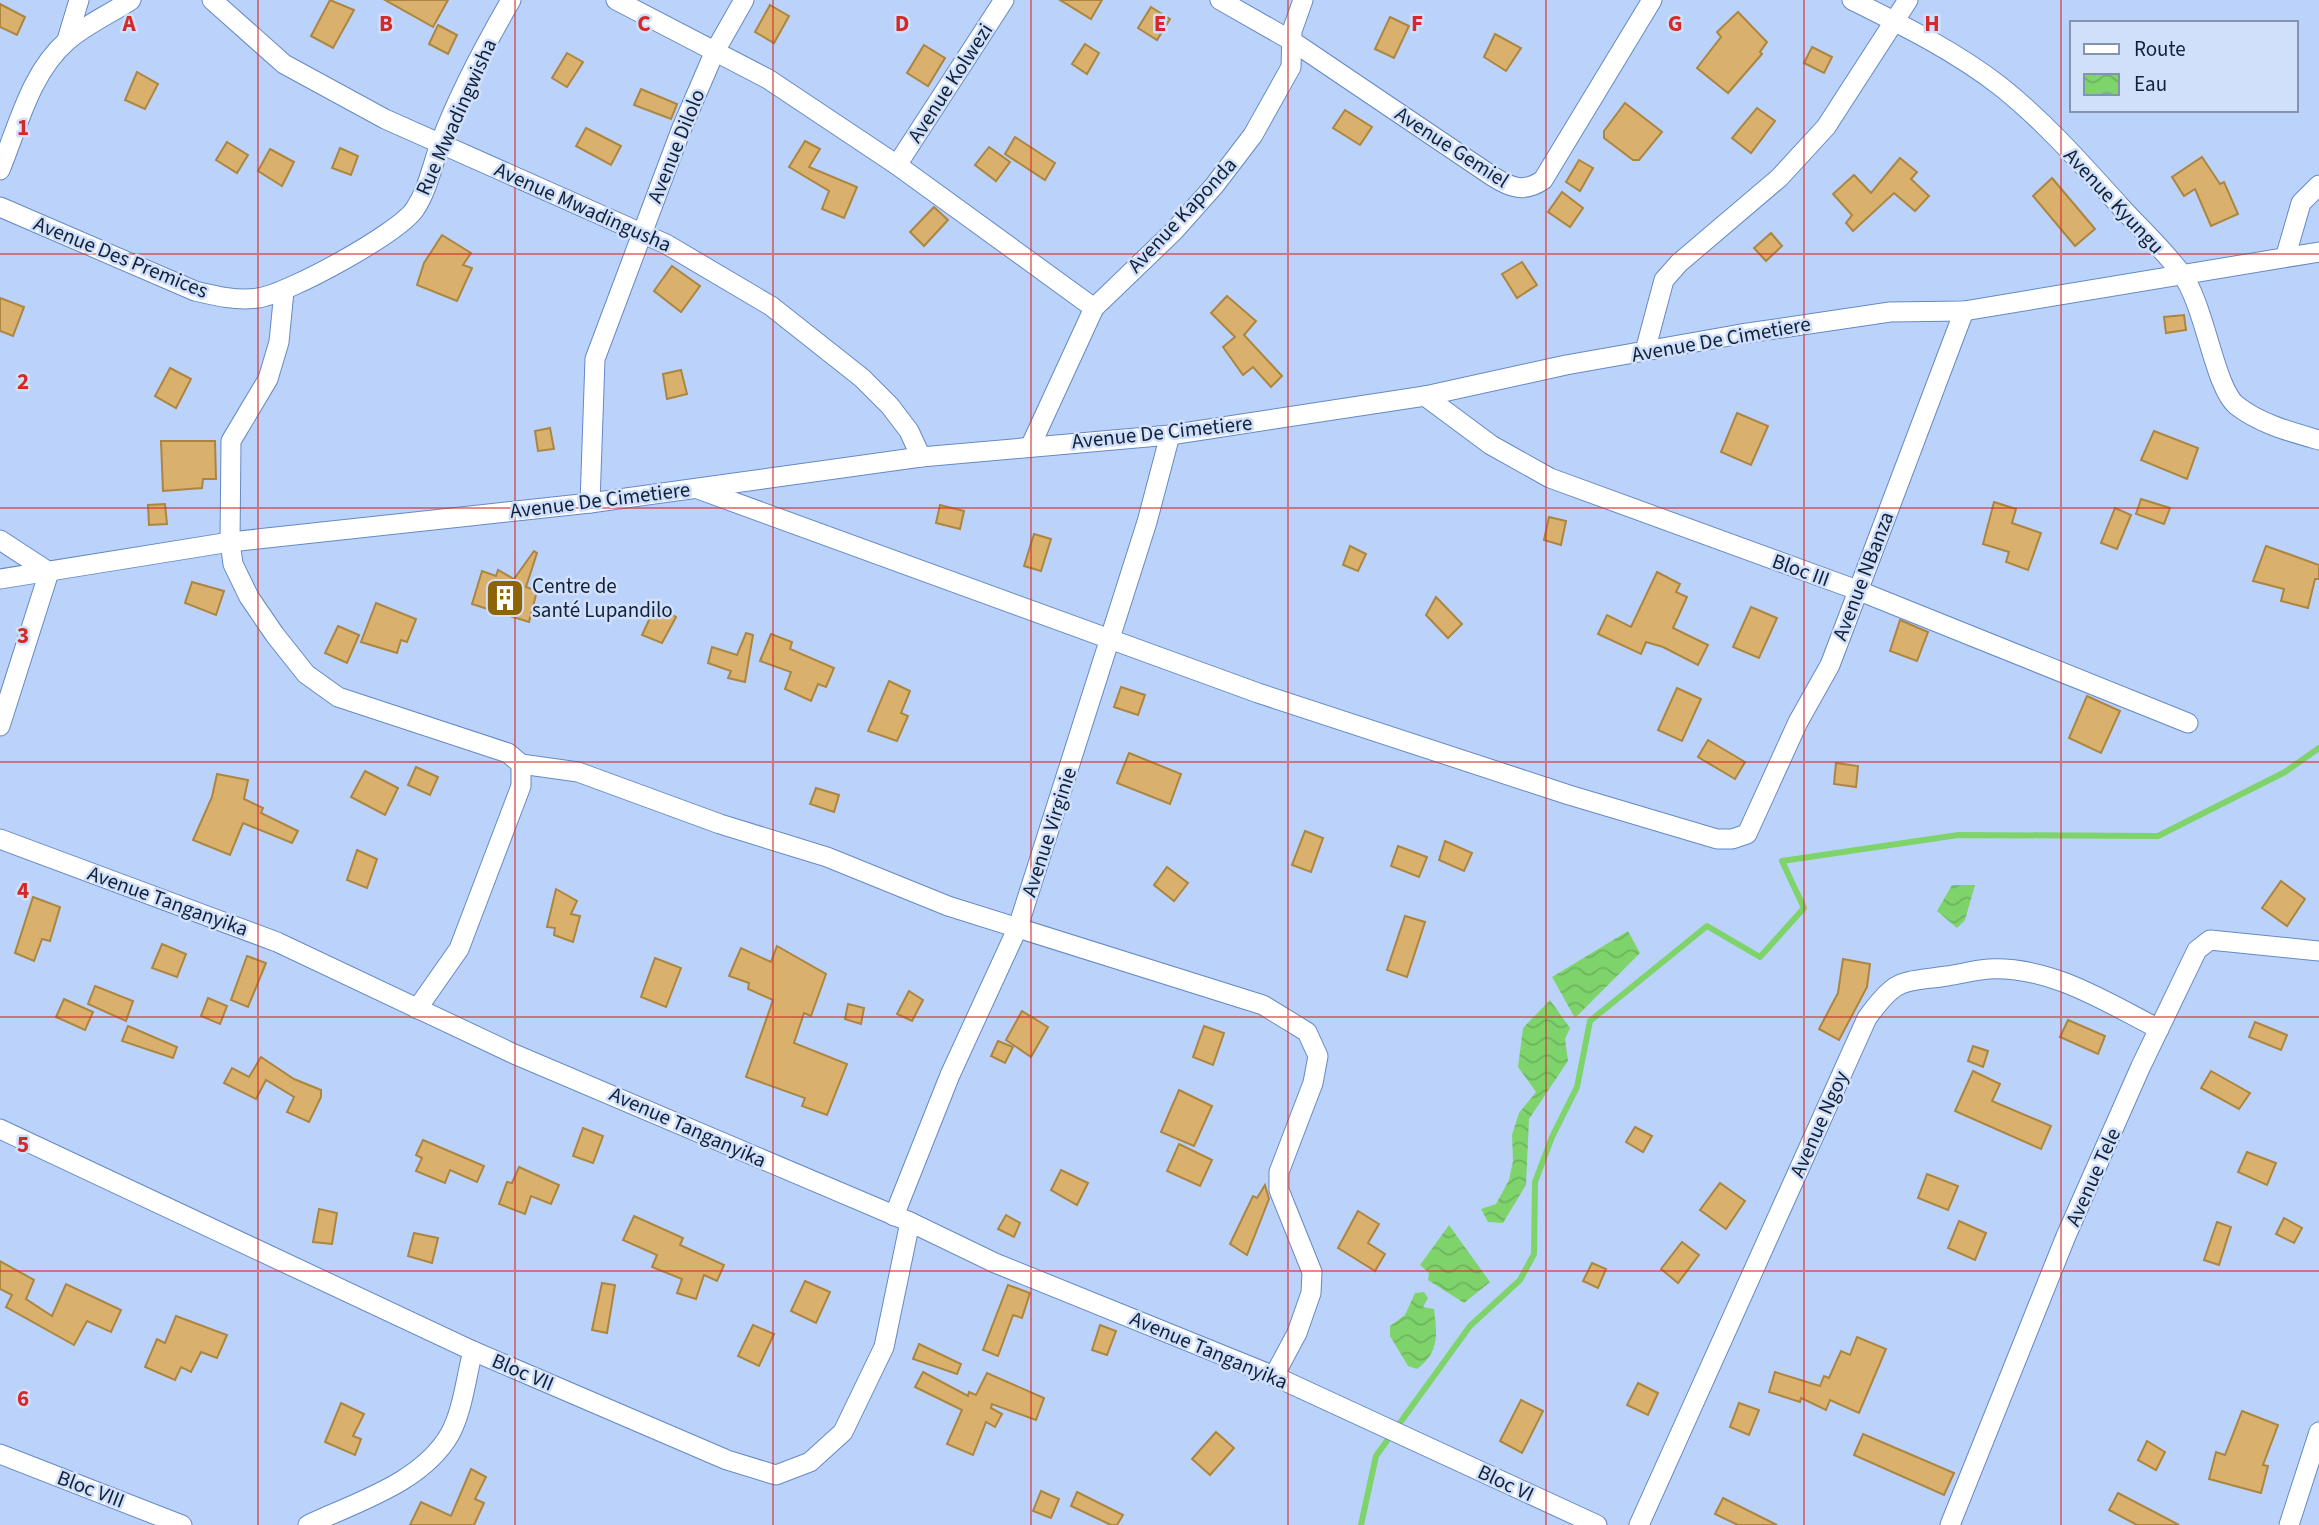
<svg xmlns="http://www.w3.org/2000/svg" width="2319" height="1525" viewBox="0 0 2319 1525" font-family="'Source Sans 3',sans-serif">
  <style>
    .water { fill: url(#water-waves) }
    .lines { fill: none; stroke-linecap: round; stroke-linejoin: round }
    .stream { stroke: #7fd36b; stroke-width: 6 }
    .building { fill: #dab16c; stroke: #ac8540; stroke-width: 2 }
    .street-casing { stroke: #6589c5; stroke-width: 21 }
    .street { stroke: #fff; stroke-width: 19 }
    .grid { fill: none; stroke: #d62828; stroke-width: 2; stroke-opacity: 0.55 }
    .labels { text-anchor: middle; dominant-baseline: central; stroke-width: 5; stroke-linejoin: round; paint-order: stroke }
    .street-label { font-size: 21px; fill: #122138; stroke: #d0e0fa }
    .poi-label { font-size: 21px; fill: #122138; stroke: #d0e0fa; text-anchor: start }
    .grid-label { font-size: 23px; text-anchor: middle; font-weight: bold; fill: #d62828; stroke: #d0e0fa; stroke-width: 5; stroke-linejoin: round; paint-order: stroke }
  </style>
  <defs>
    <pattern id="water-waves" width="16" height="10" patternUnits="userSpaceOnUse" patternTransform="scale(1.75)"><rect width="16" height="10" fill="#7fd36b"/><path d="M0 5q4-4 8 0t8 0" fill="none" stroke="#6db55e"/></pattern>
  </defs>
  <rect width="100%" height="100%" fill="#bbd3fa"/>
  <!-- water -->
  <g class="water">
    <path d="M1952,885h23l-10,35 -8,8 -20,-17z"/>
    <path d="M1628,931l12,22 -65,65 -23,-41z"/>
    <path d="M1550,1000l20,28 -5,11 3,22 -39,58 -3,66 -23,38 -15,-1 -7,-13 15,-5 13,-24 4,-19 -1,-26 7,-22 17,-21 -18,-25 5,-39z"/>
    <path d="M1449,1225l41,57 -26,21 -36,-23 1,-7 -9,-8z"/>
    <path d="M1424,1292l4,6 -5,9 11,2c3,25 6,43 -17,60l-9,-3 -18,-30v-10l15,-11 10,-22z"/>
  </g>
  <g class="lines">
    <!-- stream -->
    <path class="stream" d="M1361,1525l15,-69 94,-130 50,-46 14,-26 1,-72 17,-45 25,-50 13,-66 117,-95 53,31 44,-49 -22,-47 176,-26 200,1 127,-64 34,-24"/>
  </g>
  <!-- building -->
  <g class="building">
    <path d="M330,0l24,10 -21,38 -22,-12z"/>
    <path d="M385,0h63l-15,27z"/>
    <path d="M1060,0h42l-11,19z"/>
    <path d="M0,4l25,13 -8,18 -17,-8z"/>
    <path d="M770,5l19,11 -15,27 -19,-11z"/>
    <path d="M1151,7l19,12 -13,21 -19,-12z"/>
    <path d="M1738,12l29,30 -7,10 2,2 -34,39 -31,-25 24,-31 -4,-5z"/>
    <path d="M1390,17l19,9 -15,32 -19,-9z"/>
    <path d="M438,25l19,10 -9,19 -19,-10z"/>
    <path d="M1495,34l26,14 -15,23 -22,-14z"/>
    <path d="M1085,44l14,9 -12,21 -15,-10z"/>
    <path d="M924,45l21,13 -17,28 -21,-13z"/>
    <path d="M1812,47l20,10 -8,16 -20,-10z"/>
    <path d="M567,53l16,9 -16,25 -15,-9z"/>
    <path d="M137,72l21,12 -13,25 -20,-9z"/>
    <path d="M641,89l36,15 -6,15 -37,-14z"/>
    <path d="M1625,103l37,29 -23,28h-6l-29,-22v-7z"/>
    <path d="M1757,108l18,13 -24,32 -19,-15z"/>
    <path d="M1345,110l27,17 -12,18 -27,-17z"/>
    <path d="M586,128l35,18 -10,19 -35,-19z"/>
    <path d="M1015,137l40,26 -10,17 -40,-26z"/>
    <path d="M805,141l15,8 -11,18 48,20 -13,31 -22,-9 7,-18 -40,-24z"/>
    <path d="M227,142l21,13 -11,18 -21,-13z"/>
    <path d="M989,147l21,15 -14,19 -21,-16z"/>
    <path d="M340,148l18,8 -7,19 -19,-7z"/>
    <path d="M270,149l24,13 -12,24 -24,-15z"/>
    <path d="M2202,157l18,27 4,-2 14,32 -27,12 -16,-37 -11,7 -12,-19z"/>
    <path d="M1900,158l17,14 -6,7 18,17 -14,15 -21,-18 -41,38 -7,-8 6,-8 -19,-21 21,-19 17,18z"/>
    <path d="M1579,160l14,8 -13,23 -14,-9z"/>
    <path d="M2052,178l43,51 -20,17 -42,-50z"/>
    <path d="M1562,192l21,16 -13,19 -22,-15z"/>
    <path d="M934,207l14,13 -24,26 -14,-14z"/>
    <path d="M1771,233l11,13 -16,15 -12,-13z"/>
    <path d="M442,235l29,18 -8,12 9,3 -15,33 -40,-16 7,-22z"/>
    <path d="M1522,262l15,23 -20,13 -15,-24z"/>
    <path d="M672,266l28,20 -19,26 -27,-21z"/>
    <path d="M1227,296l29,25 -12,14 38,41 -11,11 -18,-20 -10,8 -20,-28 12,-10 -24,-24z"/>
    <path d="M0,298l24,9 -11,29 -13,-5z"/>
    <path d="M2184,315l2,15 -20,3 -2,-16z"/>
    <path d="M170,368l21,11 -15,29 -21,-12z"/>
    <path d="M681,370l6,24 -20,5 -4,-25z"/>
    <path d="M1737,413l31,13 -17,39 -30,-13z"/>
    <path d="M550,428l4,21 -16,2 -3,-20z"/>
    <path d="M2154,431l44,17 -11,31 -46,-19z"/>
    <path d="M161,441h54l1,38h-13l-1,9 -39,3z"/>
    <path d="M2141,499l29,9 -6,16 -28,-10z"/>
    <path d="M1994,502l22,7 -4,14 29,10 -13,37 -22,-8 3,-10 -26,-8z"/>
    <path d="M165,504l2,20 -18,1 -1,-20z"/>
    <path d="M940,505l24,6 -4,18 -24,-6z"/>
    <path d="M2115,508l16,7 -14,34 -16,-6z"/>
    <path d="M1549,517l17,4 -5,24 -17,-5z"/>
    <path d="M1034,534l17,5 -10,32 -17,-5z"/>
    <path d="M1350,546l16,8 -8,17 -15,-6z"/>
    <path d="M2266,546l53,19v14h-4l-7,29 -27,-7 3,-12 -31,-8z"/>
    <path d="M534,551l3,2 -11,34 11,4 -8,31 -57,-18 10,-33 14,5 2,-6 16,9z"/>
    <path d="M1657,572l23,12 -4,8 11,5 -14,31 35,17 -10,20 -35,-18 -17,-5 -5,12 -43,-20 9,-19 24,12z"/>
    <path d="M192,582l32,9 -8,24 -31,-12z"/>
    <path d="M1436,597l26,27 -14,14 -22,-23z"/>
    <path d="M376,603l40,16 -9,23 -6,-2 -4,13 -36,-11z"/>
    <path d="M656,605l20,12 -14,26 -20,-8z"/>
    <path d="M1751,607l26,11 -18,40 -26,-11z"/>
    <path d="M1900,620l28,12 -11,29 -27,-10z"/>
    <path d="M338,626l21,9 -12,28 -22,-10z"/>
    <path d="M746,633l7,2 -8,47 -17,-4 3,-7 -23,-8 4,-16 25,8z"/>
    <path d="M771,634l21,8 -2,7 44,19 -8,19 -8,-3 -7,17 -26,-12 6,-17 -31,-11z"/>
    <path d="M889,681l21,10 -9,22 7,3 -11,25 -29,-10z"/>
    <path d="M1121,687l24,8 -7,20 -24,-8z"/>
    <path d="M1677,688l24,11 -19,42 -24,-11z"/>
    <path d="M2087,696l33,15 -19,42 -32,-15z"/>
    <path d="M1708,740l37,22 -10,17 -37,-22z"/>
    <path d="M1129,753l52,21 -11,30 -53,-21z"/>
    <path d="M1836,763l22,3 -2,21 -22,-3z"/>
    <path d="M416,767l22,10 -8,18 -22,-10z"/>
    <path d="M365,771l33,17 -13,27 -34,-18z"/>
    <path d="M217,774l31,6 -4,19 19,9 -2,5 37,18 -6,12 -49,-20 -13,32 -37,-15 19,-43z"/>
    <path d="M816,788l23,7 -5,17 -24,-8z"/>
    <path d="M1305,831l18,7 -12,34 -19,-7z"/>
    <path d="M1445,841l27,12 -8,18 -25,-11z"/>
    <path d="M1398,846l29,11 -8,20 -28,-11z"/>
    <path d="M357,850l20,9 -10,29 -20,-8z"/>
    <path d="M1167,867l21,16 -14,18 -20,-16z"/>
    <path d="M2281,881l24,18 -18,27 -25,-18z"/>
    <path d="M556,889l21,12 -6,13 9,2 -7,26 -19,-7 1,-7 -8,-1z"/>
    <path d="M33,897l27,10 -10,34 -8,-2 -8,22 -19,-8z"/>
    <path d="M1405,916l20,6 -18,55 -20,-7z"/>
    <path d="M162,944l24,10 -9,23 -25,-9z"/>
    <path d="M777,946l49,28 -15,42 -7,-3 -10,30 53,21 -20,51 -25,-9 3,-8 -59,-21 27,-77 -25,-11 1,-6 -20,-7 12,-28 30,14z"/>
    <path d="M247,956l19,7 -18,44 -17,-7z"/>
    <path d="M655,958l26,10 -15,39 -25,-10z"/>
    <path d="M1843,959l27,5 -3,23 -28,53 -20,-11 19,-36z"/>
    <path d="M95,986l38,15 -7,20 -38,-17z"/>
    <path d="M909,991l14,9 -11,21 -15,-7z"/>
    <path d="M208,998l19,8 -7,18 -19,-8z"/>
    <path d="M64,999l29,13 -8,18 -29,-13z"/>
    <path d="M848,1004l16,4 -3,16 -16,-5z"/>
    <path d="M1022,1011l26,16 -17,30 -25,-17z"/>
    <path d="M2068,1020l37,16 -7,18 -38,-17z"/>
    <path d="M2255,1022l32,13 -6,15 -32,-13z"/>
    <path d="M128,1026l49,21 -4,11 -51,-17z"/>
    <path d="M1204,1026l20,7 -11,32 -20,-8z"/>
    <path d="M998,1041l15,6 -8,16 -14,-7z"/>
    <path d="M1973,1046l15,5 -5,16 -15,-6z"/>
    <path d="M261,1057l33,22 27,11v7l-12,25 -22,-10 7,-15 -28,-17 -10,19 -32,-16 8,-15 17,9z"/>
    <path d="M1973,1071l27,13 -8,17 59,25 -10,23 -86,-38z"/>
    <path d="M2211,1071l39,22 -11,16 -38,-21z"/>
    <path d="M1179,1090l33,16 -18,40 -33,-14z"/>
    <path d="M1635,1127l17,9 -9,16 -17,-10z"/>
    <path d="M583,1128l20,8 -10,27 -20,-7z"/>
    <path d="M423,1140l61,26 -7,16 -27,-12 -5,13 -29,-12 6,-13 -6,-3z"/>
    <path d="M1179,1144l33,16 -12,26 -33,-15z"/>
    <path d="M2247,1152l29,11 -9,22 -29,-13z"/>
    <path d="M519,1167l40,18 -8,19 -20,-8 -6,18 -26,-10 8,-22 5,1z"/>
    <path d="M1061,1170l27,13 -11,22 -26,-15z"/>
    <path d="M1927,1174l31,12 -10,24 -30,-12z"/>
    <path d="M1720,1183l25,18 -19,28 -26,-19z"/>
    <path d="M1265,1185l4,14 -22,56 -17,-11 23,-48 4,2z"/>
    <path d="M319,1209l18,4 -5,31 -19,-2z"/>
    <path d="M1358,1211l21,13 -11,19 17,11 -10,17 -37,-23z"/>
    <path d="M1006,1215l14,8 -6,14 -16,-8z"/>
    <path d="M634,1216l49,22 -3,7 44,20 -7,16 -13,-6 -8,24 -19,-6 5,-14 -30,-12 5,-12 -34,-15z"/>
    <path d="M2284,1218l18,10 -8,15 -18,-9z"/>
    <path d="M1959,1221l27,12 -11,27 -27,-12z"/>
    <path d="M2217,1222l14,5 -12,38 -15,-5z"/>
    <path d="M414,1233l24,5 -6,25 -24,-7z"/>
    <path d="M1682,1242l17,13 -21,28 -17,-14z"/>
    <path d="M0,1261l34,19 -8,19 26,17 14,-32 55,26 -10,22 -24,-11 -13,24 -68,-38 6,-12 -12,-6z"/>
    <path d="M1592,1263l14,6 -8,19 -15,-7z"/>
    <path d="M805,1281l25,11 -14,31 -25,-12z"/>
    <path d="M602,1283l13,2 -8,48 -15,-3z"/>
    <path d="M1008,1285l22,8 -8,25 -9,-3 -15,41 -15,-6z"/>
    <path d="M176,1316l51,19 -10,23 -16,-6 -10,20 -10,-5 -6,13 -30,-13 12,-28 8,4z"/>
    <path d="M753,1325l21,9 -15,32 -21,-10z"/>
    <path d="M1100,1325l16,6 -9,24 -15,-5z"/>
    <path d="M1857,1337l29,12 -27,64 -29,-13 -4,10 -25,-12 -1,4 -31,-10 6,-20 45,14 4,-10 5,2 12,-27 9,4z"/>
    <path d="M919,1344l42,20 -4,10 -44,-15z"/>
    <path d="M923,1372l45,24 1,-4 7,3 11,-22 57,25 -8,22 -44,-16 -1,4 11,6 -7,13 -9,-5 -13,33 -26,-11 15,-34 -47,-23z"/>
    <path d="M1638,1383l20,10 -10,22 -21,-10z"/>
    <path d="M1521,1400l22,11 -21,42 -22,-12z"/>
    <path d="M341,1403l23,11 -11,22 8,3 -6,16 -30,-13z"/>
    <path d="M1739,1403l20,7 -10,25 -19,-8z"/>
    <path d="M2242,1411l36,14 -15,40 5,1 -7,27 -52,-14 7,-27 9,3z"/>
    <path d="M1216,1432l18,16 -24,27 -18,-16z"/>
    <path d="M1863,1434l91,39 -10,22 -90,-40z"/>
    <path d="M2147,1441l18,11 -9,18 -18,-10z"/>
    <path d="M471,1469l15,8 -11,22 9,4 -10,22h-64l11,-23 30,14z"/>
    <path d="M1041,1491l18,8 -8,19 -18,-7z"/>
    <path d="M1077,1492l46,23 -6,10h-6l-40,-19z"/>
    <path d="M2118,1493l61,32h-42l-28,-15z"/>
    <path d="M1723,1498l54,27h-39l-23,-11z"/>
  </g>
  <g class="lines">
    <!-- street casing -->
    <g class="street-casing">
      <g id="street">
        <path d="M212,0l72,64 101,55 281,125 105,62 91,72 28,28 19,25 12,26"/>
        <path d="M616,0l152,79 129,86 197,143"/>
        <path d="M1220,0l72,41 200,135c19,12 32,17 51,4l109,-180"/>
        <path d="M1852,0c50,25 103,51 148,86 44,35 82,78 120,120 20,22 43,43 61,67 24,31 33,113 55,132 24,19 55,27 83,35"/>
        <path d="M67,40l12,-40"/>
        <path d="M897,165l107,-165"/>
        <path d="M0,170c18,-43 30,-97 67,-129 18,-16 43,-27 64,-41"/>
        <path d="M0,207l195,84c21,5 41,10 63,7 30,-4 141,-65 157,-89 13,-20 17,-43 25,-65 18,-49 45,-99 71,-144"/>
        <path d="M2286,255l15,-52 18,-18"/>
        <path d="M284,291l-5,51 -11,37 -37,62 -1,101 3,22 16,33 26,38 31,39 32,23 170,56 13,11v22l-62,163 -42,60"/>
        <path d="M1645,351l19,-71 15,-17 100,-85 47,-51 82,-127"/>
        <path d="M1425,396l66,49 59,33 307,112 331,133"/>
        <path d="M1031,445l63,-137 80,-77 40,-45 39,-51 38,-68 1,-36 11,-31"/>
        <path d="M698,489l560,204 311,102 148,44h15l15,-5 51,-112 32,-57 134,-354"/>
        <path d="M590,503l5,-144 86,-229 34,-79 29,-51"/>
        <path d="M0,540l49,32 -49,154"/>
        <path d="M0,579l230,-37 360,-39 331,-46 249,-22 255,-39 141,-31 175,-31 149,-22 74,-1 355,-59"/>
        <path d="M521,764l57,8 142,52 107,33 121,49 315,99 44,27 11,24 -5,27 -34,89v18l33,82 -1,21 -14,40 -23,43"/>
        <path d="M0,839l277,103 237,112 396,168 85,41 279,113 323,149"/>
        <path d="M0,1129l473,222 254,109 49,15 34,-13 33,-30 41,-85 26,-125"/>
        <path d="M894,1216l56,-141 68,-148 129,-405 23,-87"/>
        <path d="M0,1454l182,71"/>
        <path d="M308,1525c48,-23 114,-42 142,-91 13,-24 16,-57 23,-83"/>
        <path d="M1639,1525l228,-507c30,-41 33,-35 80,-42 14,-2 28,-6 42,-7 62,-3 117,33 170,60"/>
        <path d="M1950,1525l116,-289 75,-170 56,-116 13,-10 109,11"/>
        <path d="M2289,1525l30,-93"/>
      </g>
    </g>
    <!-- street -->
    <use href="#street" class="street"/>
  </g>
  <!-- grid -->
  <path class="grid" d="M258,0v1525M515,0v1525M773,0v1525M1031,0v1525M1288,0v1525M1546,0v1525M1804,0v1525M2061,0v1525M0,254h2319M0,508h2319M0,762h2319M0,1017h2319M0,1271h2319"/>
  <!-- icons -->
  <defs>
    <g id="building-square" transform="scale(2.0125)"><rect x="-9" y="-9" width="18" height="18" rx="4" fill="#8d6407" stroke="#d0e0fa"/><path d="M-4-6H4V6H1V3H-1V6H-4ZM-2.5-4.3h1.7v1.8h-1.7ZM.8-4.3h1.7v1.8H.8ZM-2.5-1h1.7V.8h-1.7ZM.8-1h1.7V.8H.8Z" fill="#fff"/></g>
  </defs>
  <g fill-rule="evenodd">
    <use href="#building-square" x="505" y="598"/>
  </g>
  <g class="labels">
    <!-- street labels -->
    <g class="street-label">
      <text transform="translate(950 83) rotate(-57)">Avenue Kolwezi</text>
      <text transform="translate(456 117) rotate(-66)">Rue Mwadingwisha</text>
      <text transform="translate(676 146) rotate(-68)">Avenue Dilolo</text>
      <text transform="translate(1452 147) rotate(33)">Avenue Gemiel</text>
      <text transform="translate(2114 201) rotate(47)">Avenue Kyungu</text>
      <text transform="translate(583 207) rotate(24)">Avenue Mwadingusha</text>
      <text transform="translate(1182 215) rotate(-47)">Avenue Kaponda</text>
      <text transform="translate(121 257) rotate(22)">Avenue Des Premices</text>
      <text transform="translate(1721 339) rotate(-10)">Avenue De Cimetiere</text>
      <text transform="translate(1162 432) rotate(-6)">Avenue De Cimetiere</text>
      <text transform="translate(600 500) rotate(-7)">Avenue De Cimetiere</text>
      <text transform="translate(1801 570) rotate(20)">Bloc III</text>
      <text transform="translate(1863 576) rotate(-69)">Avenue NBanza</text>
      <text transform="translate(1049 832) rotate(-72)">Avenue Virginie</text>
      <text transform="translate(168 901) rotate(20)">Avenue Tanganyika</text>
      <text transform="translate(1819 1124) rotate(-66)">Avenue Ngoy</text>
      <text transform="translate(688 1127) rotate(24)">Avenue Tanganyika</text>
      <text transform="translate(2093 1177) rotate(-66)">Avenue Tele</text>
      <text transform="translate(1209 1350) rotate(23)">Avenue Tanganyika</text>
      <text transform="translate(523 1372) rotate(23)">Bloc VII</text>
      <text transform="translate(1506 1483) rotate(25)">Bloc VI</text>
      <text transform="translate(91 1489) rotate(21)">Bloc VIII</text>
    </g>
    <!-- poi labels -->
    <g class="poi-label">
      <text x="532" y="586">Centre de<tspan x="532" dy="24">santé Lupandilo</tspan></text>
    </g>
  </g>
  <g class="grid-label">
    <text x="129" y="31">A</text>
    <text x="386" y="31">B</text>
    <text x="644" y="31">C</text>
    <text x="902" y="31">D</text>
    <text x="1160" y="31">E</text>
    <text x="1417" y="31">F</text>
    <text x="1675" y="31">G</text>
    <text x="1932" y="31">H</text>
    <text x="23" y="135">1</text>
    <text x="23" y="389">2</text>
    <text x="23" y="643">3</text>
    <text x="23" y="898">4</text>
    <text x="23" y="1152">5</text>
    <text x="23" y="1406">6</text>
  </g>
  <!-- legend -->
  <rect x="2070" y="21" width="228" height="91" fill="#d0e0fa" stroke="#8494ac" stroke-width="2"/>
  <rect x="2084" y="44" width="35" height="10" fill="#ffffff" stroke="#8494ac" stroke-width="2"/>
  <text x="2134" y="56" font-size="21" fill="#122138">Route</text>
  <rect x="2084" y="74" width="35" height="21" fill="url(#water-waves)" stroke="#8494ac" stroke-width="2"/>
  <text x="2134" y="91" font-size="21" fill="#122138">Eau</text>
</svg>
